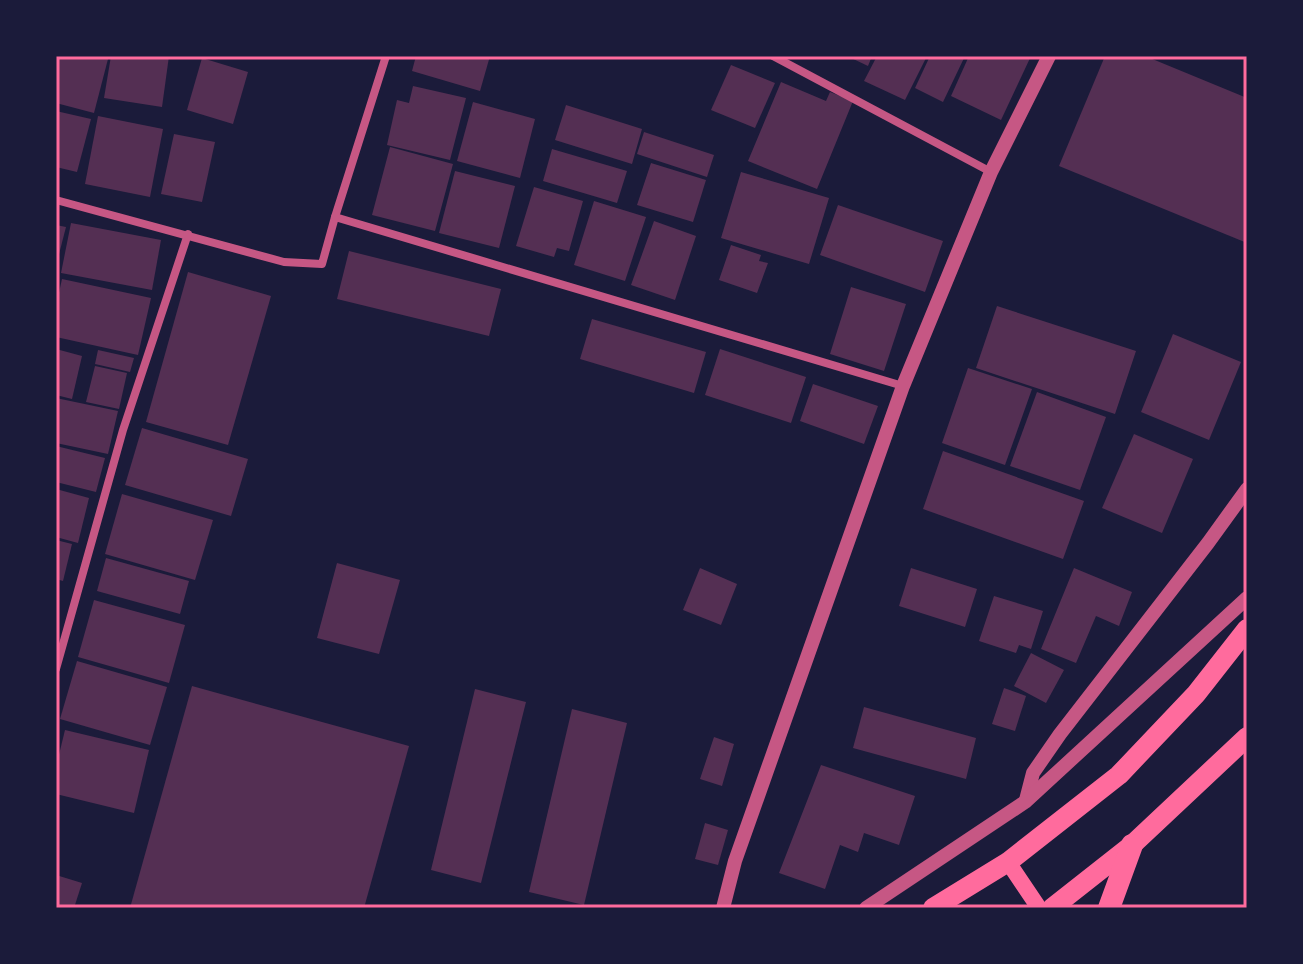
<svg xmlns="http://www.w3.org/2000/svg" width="1303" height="964" viewBox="0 0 1303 964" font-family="Commissioner,sans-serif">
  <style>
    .building { fill: #542f53 }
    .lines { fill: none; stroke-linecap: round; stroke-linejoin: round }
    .minor { stroke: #c65784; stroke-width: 8 }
    .tertiary { stroke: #c65784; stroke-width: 14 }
    .secondary { stroke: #ff6b9d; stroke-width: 16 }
    .primary { stroke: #ff6b9d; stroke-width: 20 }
    .trunk { stroke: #ff6b9d; stroke-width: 22 }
    .neatline { fill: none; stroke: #ff6b9d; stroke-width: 3 }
  </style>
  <rect width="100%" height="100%" fill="#1b1b3a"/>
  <!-- building -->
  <g class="building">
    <path d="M56,56h43l9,3 -14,54 -38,-10z"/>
    <path d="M111,56h58l-7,51 -58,-9z"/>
    <path d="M416,56h74l-10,35 -68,-20z"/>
    <path d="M847,56h25l-4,10z"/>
    <path d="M877,56h50l-22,44 -41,-19z"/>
    <path d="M930,56h35l-22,46 -28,-14z"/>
    <path d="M969,56h62l-30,64 -50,-24z"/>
    <path d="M1105,56h40l102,42v145l-188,-77z"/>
    <path d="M202,58l46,14 -15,52 -46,-14z"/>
    <path d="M731,65l44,18 -20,45 -44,-18z"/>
    <path d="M781,82l45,19 4,-9 23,9 -36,88 -69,-28z"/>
    <path d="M413,86l53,12 -16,62 -63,-15 10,-45 12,3z"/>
    <path d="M473,102l62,17 -15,59 -63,-17z"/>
    <path d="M566,105l76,24 -10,35 -77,-24z"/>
    <path d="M56,111l35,8 -14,53 -21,-5z"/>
    <path d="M98,116l65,13 -13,68 -65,-13z"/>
    <path d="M644,132l70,23 -7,22 -70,-23z"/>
    <path d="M174,134l41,8 -13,60 -41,-8z"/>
    <path d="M390,147l63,17 -18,67 -63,-16z"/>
    <path d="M552,149l75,22 -10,32 -74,-22z"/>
    <path d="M651,163l55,17 -13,42 -56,-17z"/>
    <path d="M455,171l60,15 -16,62 -60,-15z"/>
    <path d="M741,172l88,26 -20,66 -88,-26z"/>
    <path d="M534,187l49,14 -14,50 -12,-3 -3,9 -38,-11z"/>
    <path d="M594,201l52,16 -21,64 -51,-16z"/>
    <path d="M838,205l105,36 -18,51 -105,-37z"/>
    <path d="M654,221l42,15 -21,64 -44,-15z"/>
    <path d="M71,223l90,17 -9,50 -91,-17z"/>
    <path d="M56,225l10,2 -9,35h-1z"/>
    <path d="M731,245l30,10 -2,6 9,2 -11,30 -38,-13z"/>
    <path d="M349,251l152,38 -12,47 -152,-37z"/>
    <path d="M188,272l83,24 -43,149 -82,-23z"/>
    <path d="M62,279l89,19 -13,57 -82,-18v-31z"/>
    <path d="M851,287l55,17 -22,67 -54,-17z"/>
    <path d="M997,306l139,45 -21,63 -139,-46z"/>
    <path d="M592,319l114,33 -12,41 -114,-34z"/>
    <path d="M1173,334l68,28 -32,78 -68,-28z"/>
    <path d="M56,349l26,7 -10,43 -16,-4z"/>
    <path d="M720,349l86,28 -15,46 -86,-28z"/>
    <path d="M98,350l36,8 -4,14 -35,-8z"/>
    <path d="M95,366l32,7 -8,36 -33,-7z"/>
    <path d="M968,368l64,21 -27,76 -63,-22z"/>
    <path d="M813,384l65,22 -14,38 -64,-23z"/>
    <path d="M1037,392l69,25 -26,73 -70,-24z"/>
    <path d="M56,398l62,13 -10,43 -52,-11z"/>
    <path d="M142,428l106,31 -17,57 -106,-31z"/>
    <path d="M1134,434l59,25 -31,74 -60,-25z"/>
    <path d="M56,446l49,12 -9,34 -40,-10z"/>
    <path d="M943,451l141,50 -21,58 -140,-50z"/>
    <path d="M56,489l33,9 -11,45 -22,-6z"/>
    <path d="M122,494l91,26 -18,60 -90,-26z"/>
    <path d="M56,540l16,4 -9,37 -7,-2z"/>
    <path d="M106,558l83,23 -9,33 -83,-23z"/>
    <path d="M337,563l63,17 -21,74 -62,-16z"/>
    <path d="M700,568l37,16 -16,41 -38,-15z"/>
    <path d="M911,568l66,21 -12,38 -66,-21z"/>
    <path d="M1074,568l58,24 -13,34 -23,-10 -20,47 -35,-14z"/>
    <path d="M994,596l49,15 -12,38 -12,-4 -3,8 -37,-12z"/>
    <path d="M94,600l91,25 -16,58 -91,-26z"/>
    <path d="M1031,653l33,17 -18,33 -32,-17z"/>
    <path d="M77,661l90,26 -17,58 -90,-26z"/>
    <path d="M192,686l217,60 -45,162h-234z"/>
    <path d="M1004,688l22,8 -11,35 -23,-7z"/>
    <path d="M475,689l51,13 -45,181 -50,-13z"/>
    <path d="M864,707l112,31 -10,41 -113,-31z"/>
    <path d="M572,709l55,14 -43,182 -55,-13z"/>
    <path d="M65,730l84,20 -15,63 -78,-19v-27z"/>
    <path d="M714,737l20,7 -12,42 -22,-7z"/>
    <path d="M821,765l94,31 -16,49 -35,-12 -6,19 -18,-7 -15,44 -46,-16z"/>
    <path d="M705,823l23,7 -10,35 -23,-6z"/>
    <path d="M56,875l26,8 -8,25h-18z"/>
  </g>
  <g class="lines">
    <!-- minor -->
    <g class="minor">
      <path d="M773,56l218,116"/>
      <path d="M56,200l228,62 38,2 13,-47 568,169"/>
      <path d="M335,217l51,-161"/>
      <path d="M56,669l67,-239 65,-196"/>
    </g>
    <!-- tertiary -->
    <g class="tertiary">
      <path d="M1026,800l7,-27 27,-39 148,-191 39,-54"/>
      <path d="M723,908l12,-47 168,-475 88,-214 58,-116"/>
      <path d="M866,908l159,-106 222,-204"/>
    </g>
    <!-- secondary -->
    <path class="secondary" d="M1008,862l31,46"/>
    <!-- primary -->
    <g class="primary">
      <path d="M933,908l75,-46 111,-87 77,-81 51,-65"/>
      <path d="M1052,908l80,-63 115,-108"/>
    </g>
    <!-- trunk -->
    <path class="trunk" d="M1109,908l23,-63"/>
  </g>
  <!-- border -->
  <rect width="1303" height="964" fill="none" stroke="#1b1b3a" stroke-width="116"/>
  <rect x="58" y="58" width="1187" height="848" class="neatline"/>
</svg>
